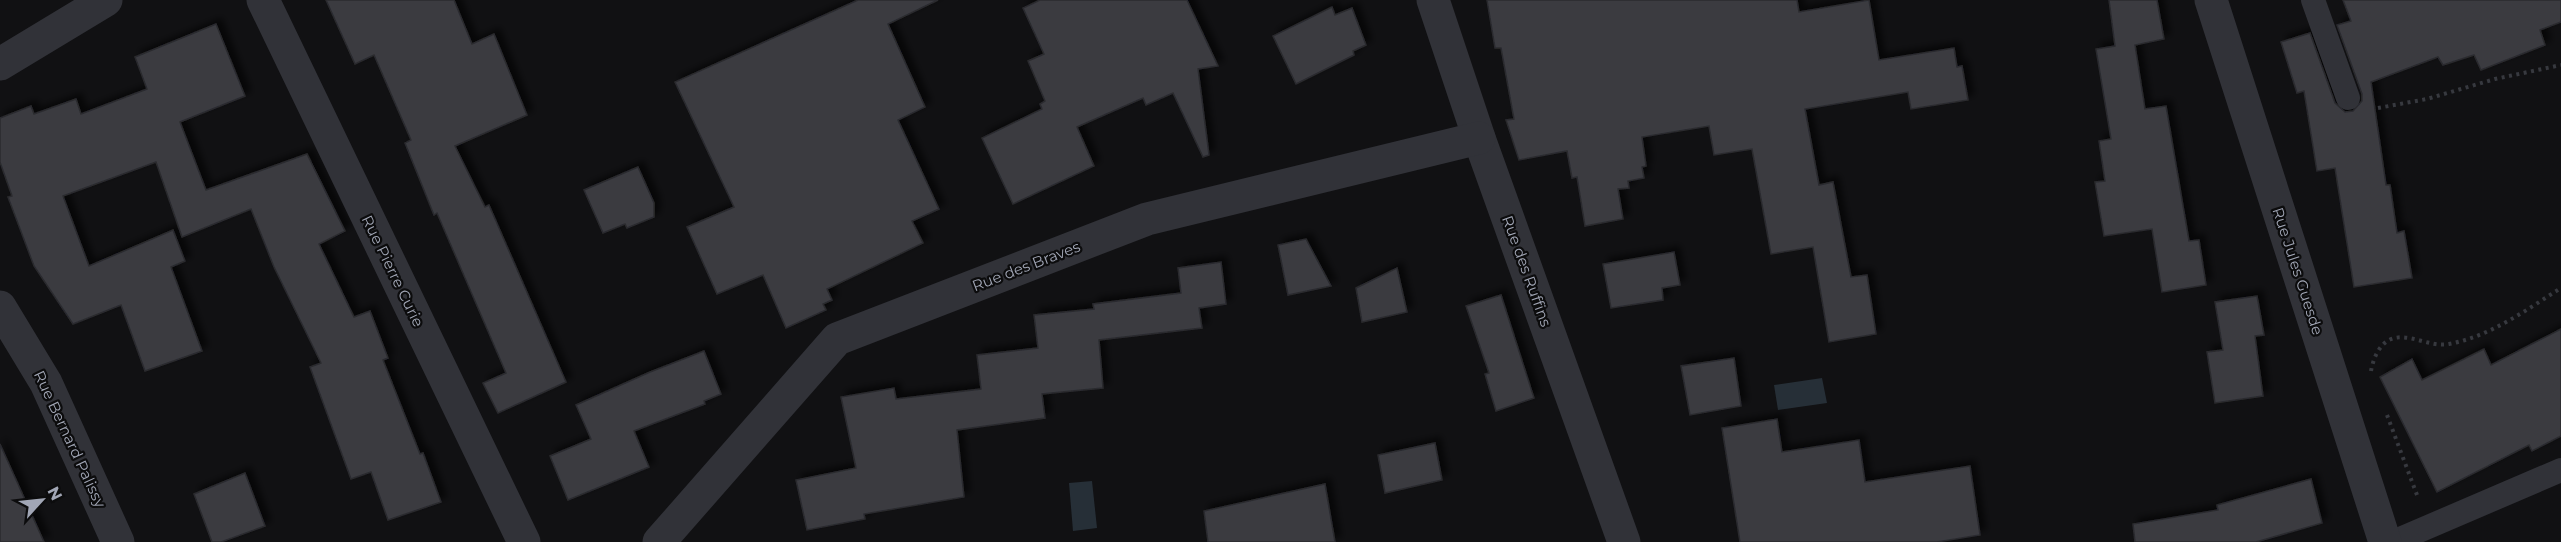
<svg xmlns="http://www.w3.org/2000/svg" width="2561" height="542" viewBox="0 0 2561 542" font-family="Montserrat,sans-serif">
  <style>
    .water { fill: #262f37 }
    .building { fill: #3a3b41; stroke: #2b2b2f; stroke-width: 1.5; filter: url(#shadow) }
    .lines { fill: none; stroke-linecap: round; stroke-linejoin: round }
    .path { stroke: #37393f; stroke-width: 4; stroke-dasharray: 3 4.5; stroke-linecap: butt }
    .service { stroke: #313238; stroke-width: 24 }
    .minor { stroke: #313238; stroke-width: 33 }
    .labels { text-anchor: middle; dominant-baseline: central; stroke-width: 4.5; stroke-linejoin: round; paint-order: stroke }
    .street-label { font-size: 15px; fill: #a1a6b5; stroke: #0c0c0d }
  </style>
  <defs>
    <filter id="shadow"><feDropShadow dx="5.5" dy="-5.5" stdDeviation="3" flood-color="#0009"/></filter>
  </defs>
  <rect width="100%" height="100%" fill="#111113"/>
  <!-- water -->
  <g class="water">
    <path d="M1822,378l5,25 -49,7 -4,-25z"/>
    <path d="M1092,481l5,47 -24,3 -4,-48z"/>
  </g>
  <!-- building -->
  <g class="building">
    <path d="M326,0h128l18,44 22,-10 33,81 -72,31 30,61 4,-2 77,177 -68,31 -15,-30 23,-10 -69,-160 -3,2 -29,-72 6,-3 -37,-85 -19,9z"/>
    <path d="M858,0h80l-50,24 37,83 -27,13 41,89 -27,12 11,22 -96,46 5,11 -9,4 3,6 -40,18 -23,-53 -46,19 -30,-67 47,-20 -59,-125z"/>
    <path d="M1040,0h147l31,66 -20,3 11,86 -6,2 -30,-64 -27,12 -3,-7 -66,29 17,39 -81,38 -31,-66 60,-29 -2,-5 5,-3 -17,-40 16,-7 -21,-46z"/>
    <path d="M1487,0h310l2,12 70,-12 10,60 75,-12 3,19 5,-1 6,34 -57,9 -3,-17 -103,17 14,76 14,-3 18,95 16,-2 9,59 -47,8 -16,-95 -42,7 -19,-105 -38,6 -5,-29 -67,11 4,29 -4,1 2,11 -16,3 1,7 -11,1 5,30 -38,7 -8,-49 -5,1 -5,-27 -48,9 -13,-40 8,-1 -13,-71h-6z"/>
    <path d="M2109,0h48l7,39 -29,6 10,64 21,-3 23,135 10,-1 7,45 -44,7 -10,-63 -48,7 -9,-54 10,-1 -6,-40 12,-2 -15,-90 19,-3z"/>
    <path d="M2343,0h218v22l-21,8 5,15 -64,25 -7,-15 -31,10 -5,-8 -67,25 15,103h4l7,48 7,-2 8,47 -58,9 -19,-119 -18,3 -13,-80 -7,2 -16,-51 29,-9 25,70 10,9 8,-1 9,-10v-7l-25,-69 14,-4z"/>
    <path d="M1332,7l3,8 17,-7 14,37 -13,6 1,4 -58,29 -23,-48z"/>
    <path d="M216,24l29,72 -65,26 26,68 101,-36 38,77 -26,13 35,73 16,-6 18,47 -5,2 37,94 3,-1 18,49 -53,18 -17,-48 -20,7 -41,-112 11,-4 -47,-96 -23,-58 -69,28 -26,-75 -93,34 26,70 84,-36 12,31 -14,6 31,84 -57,20 -24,-66 -48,19 -39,-58 -26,-69 4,-1 -12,-34v-44l31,-12 3,8 42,-15 5,15 66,-25 -12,-32z"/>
    <path d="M638,167l16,36v14l-27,11 -2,-4 -22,9 -19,-43z"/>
    <path d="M1306,239l25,47 -43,9 -10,-50z"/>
    <path d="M1674,252l6,33 -18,3 1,12 -52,8 -8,-44z"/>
    <path d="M1221,262l5,42 -27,4 3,20 -103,12 4,48 -61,6 3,24 -88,12 7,67 -100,17 1,5 -58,11 -11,-50 60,-12 -15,-71 53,-9 2,11 85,-10 -4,-34 61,-7 -4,-33 60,-6 -1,-5 88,-11 -3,-25z"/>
    <path d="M1397,268l10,44 -45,10 -6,-34z"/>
    <path d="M1501,295l33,103 -38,13 -11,-37 4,-1 -23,-67z"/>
    <path d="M2257,296l7,39 -9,1 8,60 -48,7 -8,-51 16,-2 -8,-48z"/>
    <path d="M2561,329v107l-29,15 -3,-6 -92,47 -57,-115 32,-18 10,21 62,-31 7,16z"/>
    <path d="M704,351l17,43 -17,7 1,3 -71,27 15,36 -81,33 -18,-44 41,-17 -15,-34 74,-33z"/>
    <path d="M1734,358l7,48 -51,9 -9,-49z"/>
    <path d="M1777,419l5,33 77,-12 6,42 105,-16 10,69 -43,7h-197l-18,-114z"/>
    <path d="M1435,443l7,37 -57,13 -7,-38z"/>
    <path d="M0,444l44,98h-44z"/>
    <path d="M245,473l20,53 -44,16h-9l-18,-48z"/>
    <path d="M2311,479l11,44 -66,19h-121l-2,-18 85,-14 -1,-5z"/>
    <path d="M1325,484l10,58h-127l-4,-31z"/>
  </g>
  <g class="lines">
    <!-- path -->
    <g class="path">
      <path d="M2378,108l49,-9 68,-20 66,-14"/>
      <path d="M2371,371c2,-11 7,-25 18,-31 18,-9 41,8 60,4 42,-8 77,-34 112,-56"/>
      <path d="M2387,415l30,80"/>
    </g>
    <!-- service -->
    <g class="service">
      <path d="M2313,0l35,98"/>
      <path d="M2393,542l168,-72"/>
    </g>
    <!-- minor -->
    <g class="minor">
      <path d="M263,0l261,542"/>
      <path d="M1433,0l46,138 145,404"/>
      <path d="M2211,0l174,542"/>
      <path d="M0,64l106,-64"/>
      <path d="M0,307l46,76 72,159"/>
      <path d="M659,542l178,-203 310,-120 332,-81"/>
    </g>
  </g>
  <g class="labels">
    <!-- street labels -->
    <g class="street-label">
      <text transform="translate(1026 266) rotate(-21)">Rue des Braves</text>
      <text transform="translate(393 271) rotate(64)">Rue Pierre Curie</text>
      <text transform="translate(1527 271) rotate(70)">Rue des Ruffins</text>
      <text transform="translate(2298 271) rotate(72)">Rue Jules Guesde</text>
      <text transform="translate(70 439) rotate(65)">Rue Bernard Palissy</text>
    </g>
  </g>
  <!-- north arrow -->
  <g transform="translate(42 500) rotate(63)" stroke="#0c0c0d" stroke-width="4.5" paint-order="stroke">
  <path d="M0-4.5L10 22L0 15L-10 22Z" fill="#a1a6b5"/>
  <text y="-9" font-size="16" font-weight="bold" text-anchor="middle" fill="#a1a6b5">N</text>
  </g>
</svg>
